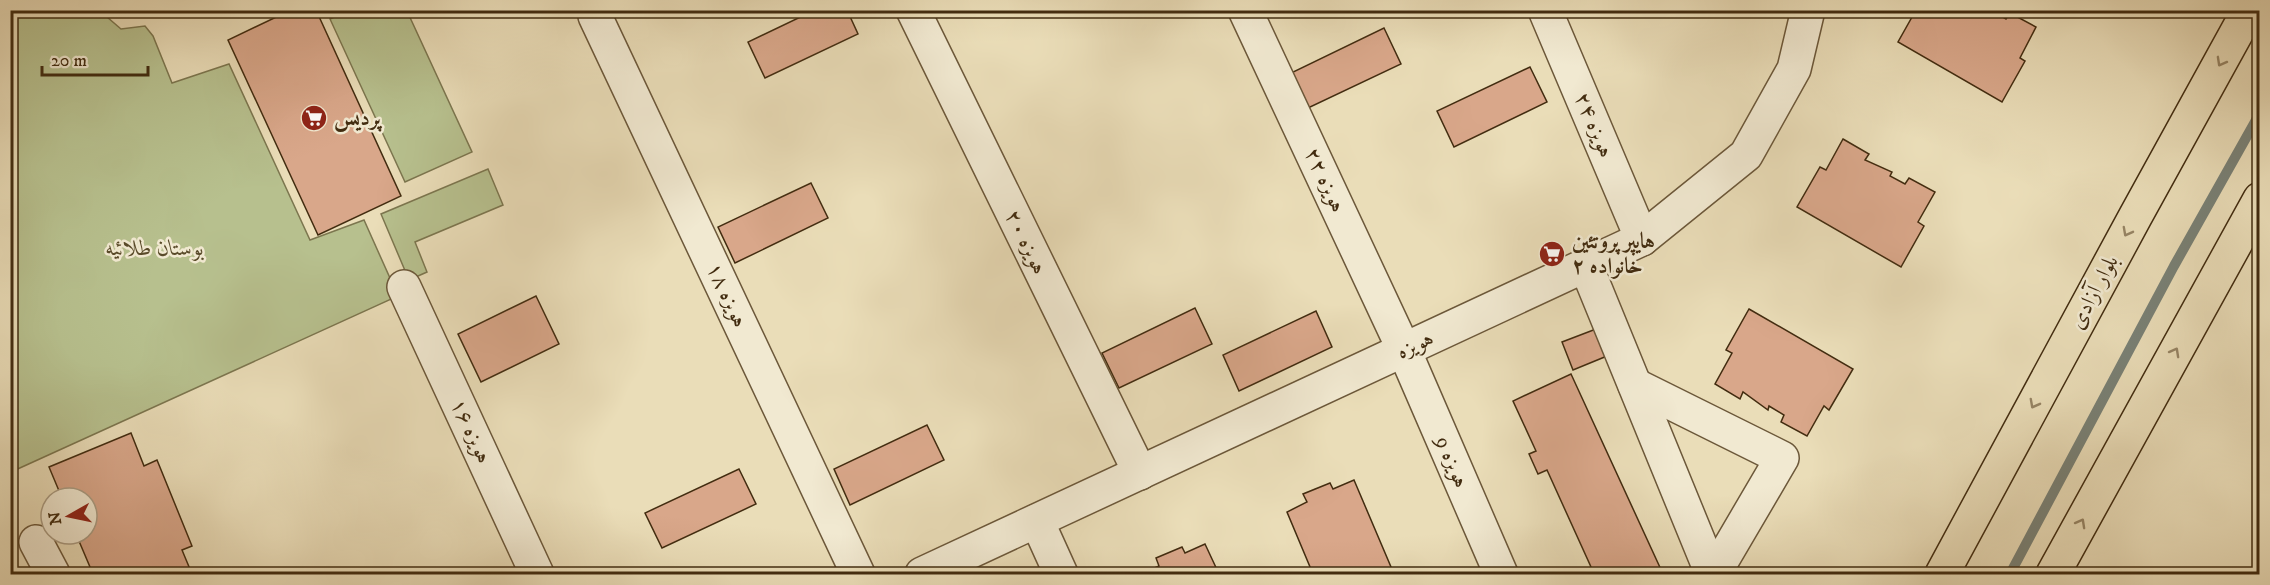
<svg xmlns="http://www.w3.org/2000/svg" width="2270" height="585" viewBox="0 0 2270 585" font-family="'IM FELL DW Pica',Amiri,serif">
  <style>
    .green { fill: #b7c08e; stroke: #7c764f; stroke-width: 1.5 }
    .lines { fill: none; stroke-linecap: round; stroke-linejoin: round }
    .stream { stroke: #798176; stroke-width: 10 }
    .building { fill: #d9a78a; stroke: #422c10; stroke-width: 1.5 }
    .minor-casing { stroke: #6c583a; stroke-width: 36 }
    .major-casing { stroke: #422c10; stroke-width: 36 }
    .minor { stroke: #f1e9d1; stroke-width: 33 }
    .major { stroke: #eaddb8; stroke-width: 33 }
    .oneway { stroke: #968464 }
    .labels { text-anchor: middle; dominant-baseline: central; stroke-width: 5; stroke-linejoin: round; paint-order: stroke }
    .poi-label { font-size: 22px; font-weight: bold; fill: #422c10; stroke: #f1e9d1; text-anchor: start }
    .street-label { font-size: 22px; fill: #422c10; stroke: #f1e9d1 }
    .park-label { font-size: 22px; font-style: italic; fill: #594a29; stroke: #f1e9d1 }
  </style>
  <rect width="100%" height="100%" fill="#eaddb8"/>
  <filter id="stains"><feTurbulence type="fractalNoise" baseFrequency=".00333" numOctaves="4"/><feColorMatrix values="0 0 0 0 .2 0 0 0 0 .09 0 0 0 0 .02 0 0 0 .5 -.17"/></filter>
  <radialGradient id="worn" r=".72"><stop offset=".6" stop-color="#630" stop-opacity="0"/><stop offset="1" stop-color="#630" stop-opacity=".3"/></radialGradient>
  <!-- green -->
  <g class="green">
    <path d="M10,11h90l21,18 24,-3 8,10 19,47 57,-19 81,176 54,-20 34,76 -387,176z"/>
    <path d="M348,11h59l65,141 -67,30 -75,-163z"/>
    <path d="M488,169l15,36 -88,37 12,30 -18,8 -28,-66z"/>
  </g>
  <g class="lines">
    <!-- stream -->
    <path class="stream" d="M2010,574l164,-308 86,-153"/>
  </g>
  <!-- building -->
  <g class="building">
    <path d="M291,10h25l85,186 -83,39 -90,-195z"/>
    <path d="M815,10h32l11,24 -93,44 -17,-36z"/>
    <path d="M1916,10h75l15,9 4,-6 26,14 -16,31 5,3 -23,41 -104,-60z"/>
    <path d="M1384,28l17,36 -93,44 -17,-35z"/>
    <path d="M1530,67l17,35 -93,45 -17,-36z"/>
    <path d="M1843,139l26,15 -4,6 27,12 -2,4 15,8 4,-6 26,14 -17,30 6,4 -23,41 -104,-60 23,-40 6,3z"/>
    <path d="M811,183l17,35 -93,45 -17,-36z"/>
    <path d="M536,296l23,48 -78,38 -23,-48z"/>
    <path d="M1195,308l17,36 -93,44 -17,-35z"/>
    <path d="M1749,309l104,60 -24,41 -5,-4 -17,30 -26,-14 3,-7 -15,-9 -1,4 -25,-18 -3,7 -25,-15 17,-31 -6,-3z"/>
    <path d="M1316,311l16,36 -93,44 -16,-36z"/>
    <path d="M1596,329l11,27 -34,14 -11,-28z"/>
    <path d="M1571,374l92,200h-79l-2,-2 9,-5 -44,-97 -9,4 -9,-20 7,-3 -23,-50z"/>
    <path d="M927,425l17,35 -94,45 -16,-36z"/>
    <path d="M131,433l13,33 13,-6 35,86 -10,4 10,24h-99l-17,-40h11v-36h-25l-13,-31z"/>
    <path d="M739,469l17,35 -94,44 -17,-35z"/>
    <path d="M1354,480l40,94h-81l-26,-62 20,-10 -4,-8 27,-11 3,6z"/>
    <path d="M1205,544l14,30h-78l18,-8 -3,-8 26,-11 3,6z"/>
  </g>
  <g class="lines">
    <!-- minor casing -->
    <g class="minor-casing">
      <g id="minor">
        <path d="M913,10l227,463"/>
        <path d="M1245,10l159,340 97,224"/>
        <path d="M1545,10l97,229"/>
        <path d="M595,16l263,558"/>
        <path d="M1586,266l126,308"/>
        <path d="M404,287l133,287"/>
        <path d="M1635,385l147,73 -68,116"/>
        <path d="M1037,521l24,53"/>
        <path d="M36,542l17,32"/>
        <path d="M922,574l720,-335 104,-84 48,-86 14,-59"/>
      </g>
    </g>
    <!-- major casing -->
    <g class="major-casing">
      <g id="major">
        <path d="M1942,574l193,-357 114,-207"/>
        <path d="M2053,574l207,-375"/>
      </g>
    </g>
    <!-- minor -->
    <use href="#minor" class="minor"/>
    <!-- major -->
    <use href="#major" class="major"/>
  </g>
  <!-- one-way arrows -->
  <defs><path id="oneway-chevron" d="M-2-3.5L2.5 0L-2 3.5" fill="none" stroke-width="1.6" stroke-linecap="round" stroke-linejoin="round" transform="scale(1.5)"/></defs>
  <g class="oneway">
    <use href="#oneway-chevron" transform="translate(2221 62) rotate(119)"/>
    <use href="#oneway-chevron" transform="translate(2127 232) rotate(118)"/>
    <use href="#oneway-chevron" transform="translate(2175 352) rotate(-61)"/>
    <use href="#oneway-chevron" transform="translate(2034 404) rotate(118)"/>
    <use href="#oneway-chevron" transform="translate(2081 523) rotate(-61)"/>
  </g>
  <!-- icons -->
  <defs>
    <g id="supermarket-disc" transform="scale(1.35)"><circle r="9.5" fill="#8f2418" stroke="#f1e9d1"/><path d="M-6-5.5h2.5l.6 2H6L4.5 2H-2.5L-4.4-4H-6ZM-1.5 3.2a1.3 1.3 0 1 0 .1 0ZM3 3.2a1.3 1.3 0 1 0 .1 0Z" fill="#fff"/></g>
  </defs>
  <g fill-rule="evenodd">
    <use href="#supermarket-disc" x="314" y="118"/>
    <use href="#supermarket-disc" x="1552" y="254"/>
  </g>
  <g class="labels">
    <!-- poi labels -->
    <g class="poi-label">
      <text x="334" y="118">پردیس</text>
      <text x="1572" y="241">هایپر پروتئین<tspan x="1572" dy="25">خانواده ۲</tspan></text>
    </g>
    <!-- street labels -->
    <g class="street-label">
      <text transform="translate(1594 125) rotate(67)">هویزه ‍۲۴</text>
      <text transform="translate(1325 180) rotate(65)">هویزه ‍۲۲</text>
      <text transform="translate(1026 242) rotate(64)">هویزه ‍۲۰</text>
      <text transform="translate(2094 292) rotate(-62)">بلوار آزادی</text>
      <text transform="translate(727 295) rotate(65)">هویزه ‍۱۸</text>
      <text transform="translate(1415 345) rotate(-25)">هویزه</text>
      <text transform="translate(471 431) rotate(65)">هویزه ‍۱۶</text>
      <text transform="translate(1452 462) rotate(67)">هویزه 9</text>
    </g>
    <!-- park labels -->
    <g class="park-label">
      <text x="155" y="248">بوستان طلائیه</text>
    </g>
  </g>
  <!-- margin -->
  <rect width="2270" height="585" fill="none" stroke="#eaddb8" stroke-width="36"/>
  <rect x="12" y="12" width="2246" height="561" fill="none" stroke="#422c10" stroke-width="3"/>
  <rect x="18" y="18" width="2234" height="549" fill="none" stroke="#422c10" stroke-width="1.5"/>
  <!-- north arrow -->
  <g transform="translate(69 516) rotate(261)"><circle r="28" fill="#f1e9d1" stroke="#ab9d84" stroke-width="1.5"/>
  <path d="M0-4.5L10 22L0 15L-10 22Z" fill="#8f2418"/>
  <text y="-9" font-size="16" font-weight="bold" text-anchor="middle" fill="#422c10">N</text>
  </g>
  <!-- scale -->
  <path d="M42 66v9h106v-9" fill="none" stroke="#422c10" stroke-width="3"/>
  <text x="51" y="66" font-size="18" fill="#422c10" stroke="#f1e9d1" stroke-width="4.5" paint-order="stroke">20 m</text>
  <rect width="100%" height="100%" filter="url(#stains)"/>
  <rect width="100%" height="100%" fill="url(#worn)"/>
</svg>
